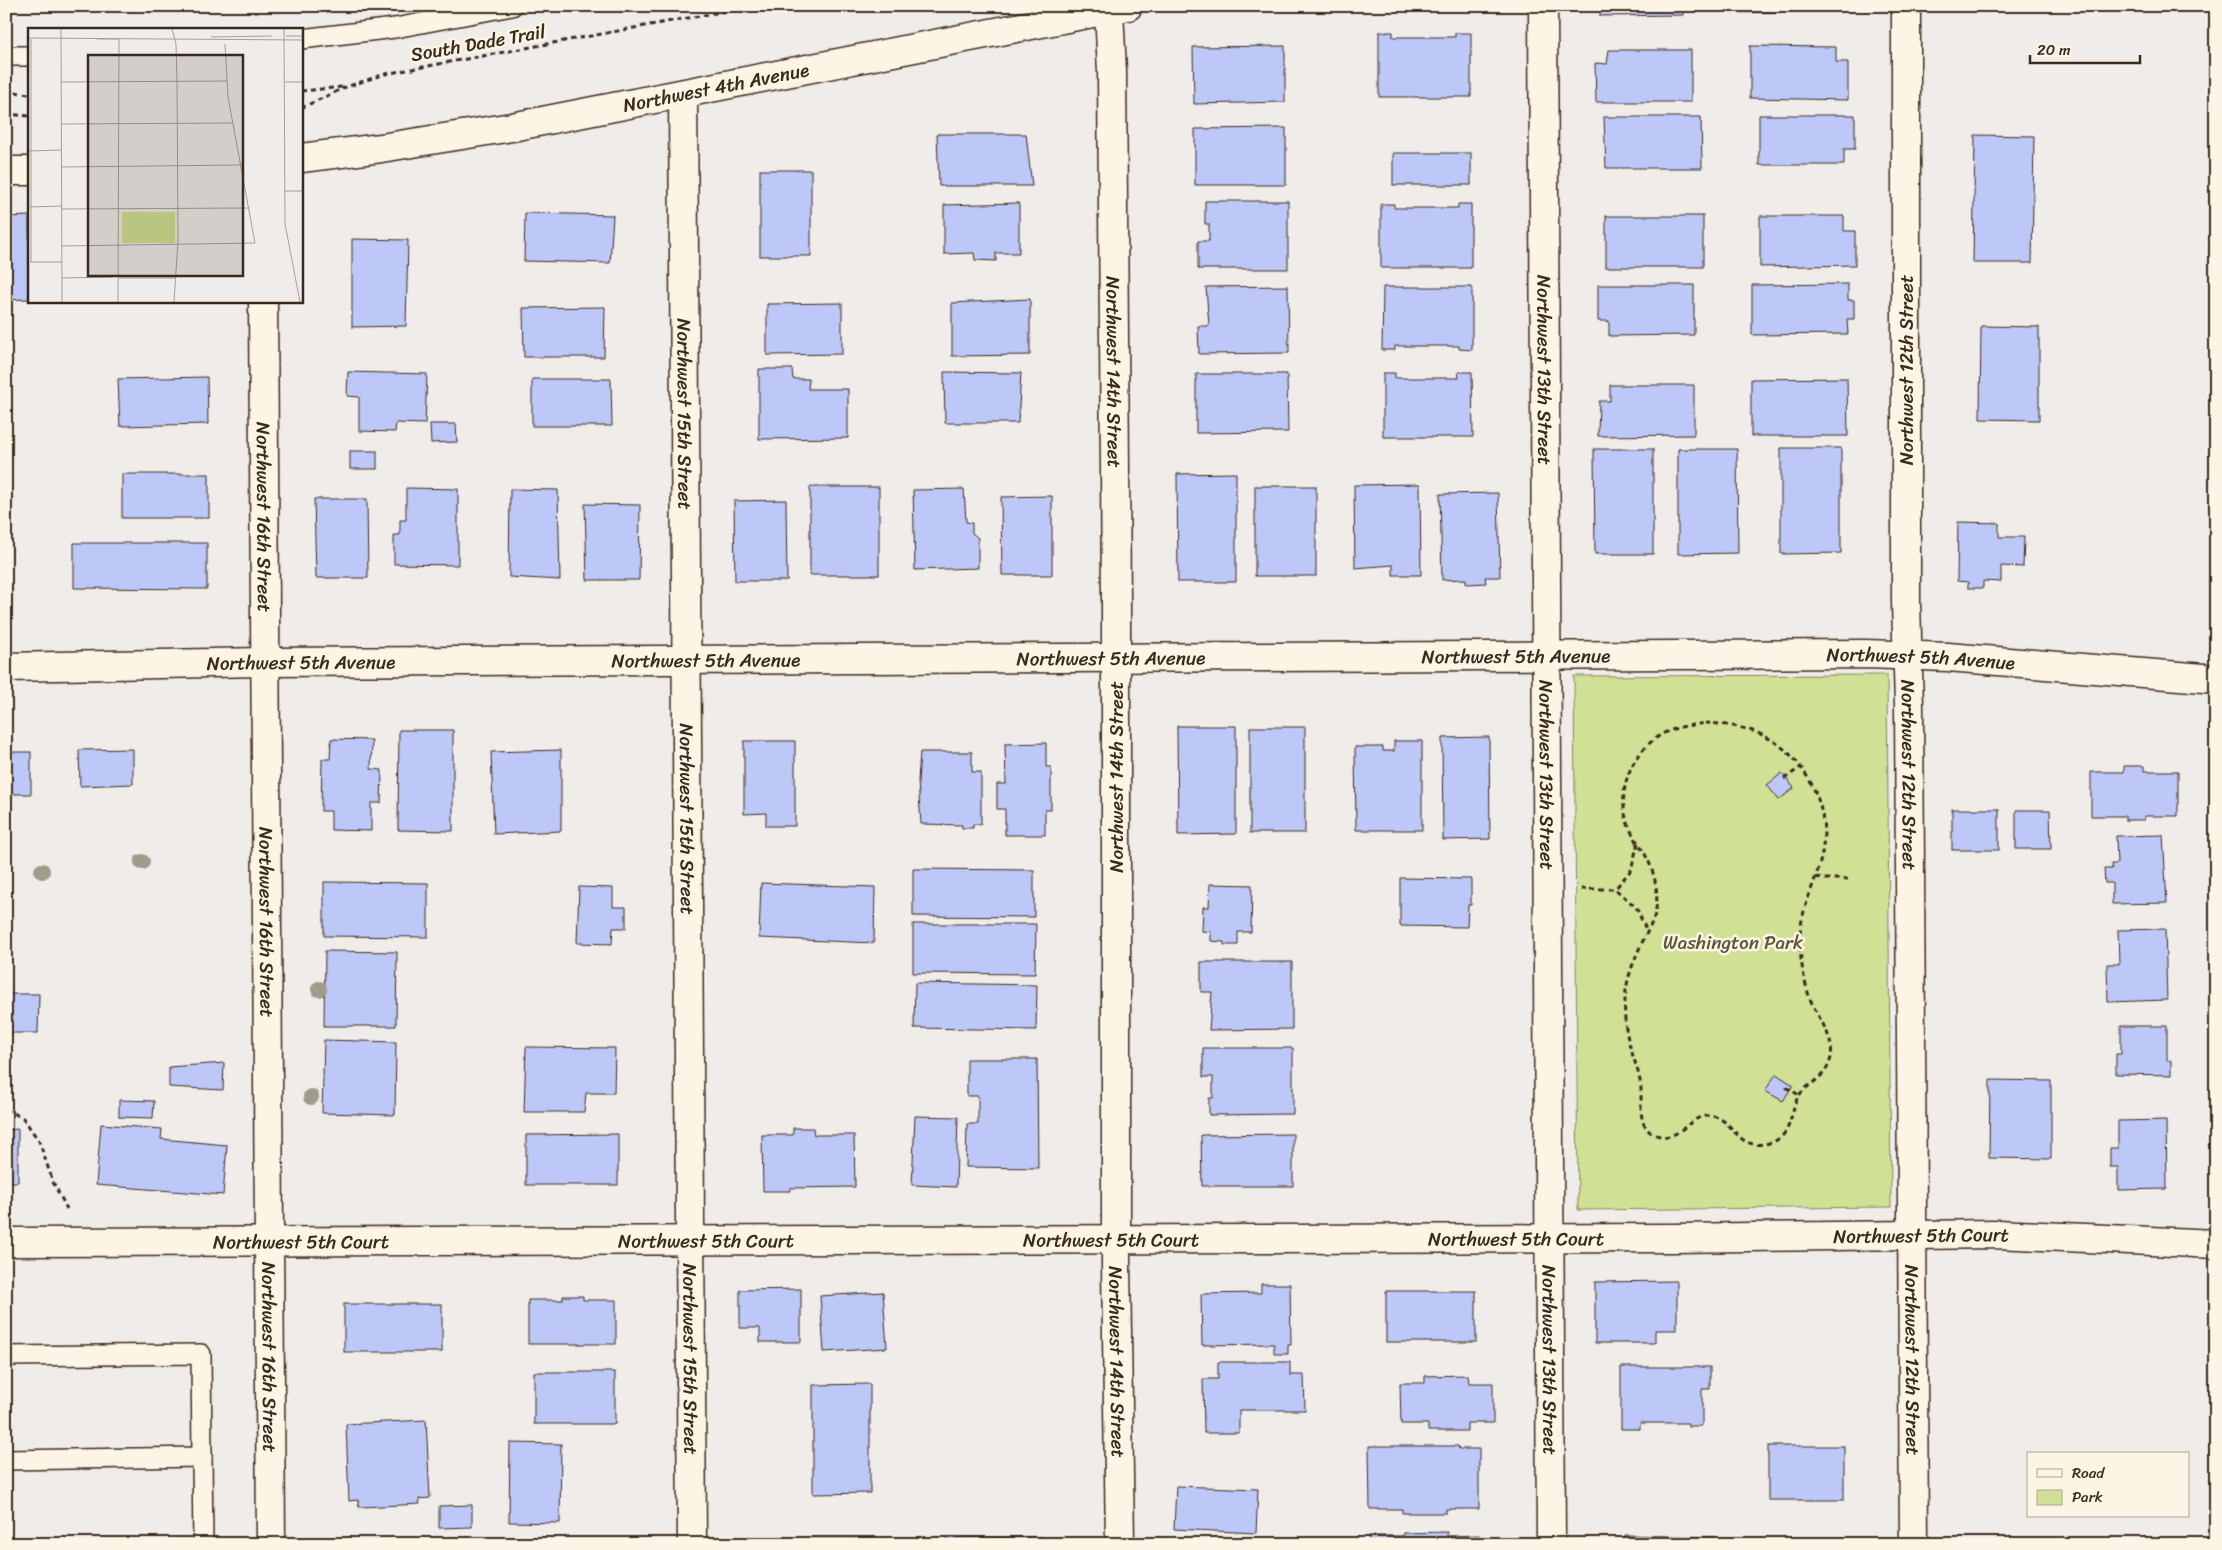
<svg xmlns="http://www.w3.org/2000/svg" width="2222" height="1550" viewBox="0 0 2222 1550" font-family="Sriracha,sans-serif">
  <style>
    .green { fill: #d0e195; stroke: #86865a }
    .building { fill: #bdc8f9; stroke: #3b2a1e }
    .lines { fill: none; stroke-linecap: round; stroke-linejoin: round }
    .service-casing { stroke: #3b2a1e; stroke-width: 22 }
    .minor-casing { stroke: #3b2a1e; stroke-width: 31 }
    .path { stroke: #3b2a1e; stroke-width: 3; stroke-dasharray: 5 4; stroke-linecap: butt }
    .service { stroke: #fcf5e5; stroke-width: 19 }
    .minor { stroke: #fcf5e5; stroke-width: 28 }
    .tree { fill: #a09b8a }
    .labels { text-anchor: middle; dominant-baseline: central; stroke-width: 5; stroke-linejoin: round; paint-order: stroke }
    .street-label { font-size: 19px; fill: #3b2a1e; stroke: #fcf5e5 }
    .park-label { font-size: 19px; fill: #60583c; stroke: #fcf5e5 }
    .inset-road { fill: none; stroke: #a79e98; stroke-width: 1 }
    .view { fill: #3b2a1e; fill-opacity: 0.15; stroke: #3b2a1e; stroke-width: 2.5 }
    .inset-edge { fill: none; stroke: #3b2a1e; stroke-width: 2.5 }
  </style>
  <rect width="100%" height="100%" fill="#efece9"/>
  <filter id="ink" filterUnits="userSpaceOnUse"><feTurbulence type="fractalNoise" baseFrequency=".02" numOctaves="2"/><feDisplacementMap in="SourceGraphic" scale="10" xChannelSelector="R" yChannelSelector="G"/><feConvolveMatrix kernelMatrix="1 2 1 2 8 2 1 2 1" color-interpolation-filters="sRGB"/></filter>
  <g filter="url(#ink)">
    <!-- green -->
    <path class="green" d="M1887,675l4,532 -313,3 -4,-534z"/>
    <!-- building -->
    <g class="building">
      <path d="M1600,6h83v9l-83,1z"/>
      <path d="M1730,6h50v6l-50,1z"/>
      <path d="M1379,32h14v5h62v-4h16v64h-92z"/>
      <path d="M1285,46v56l-91,2 -1,-57z"/>
      <path d="M1750,46l86,1v15h12v38l-98,-2z"/>
      <path d="M1609,50h82v52h-95l-1,-39 12,1z"/>
      <path d="M1759,115h96v34h-11v16h-85z"/>
      <path d="M1604,117h97l1,51h-96z"/>
      <path d="M1286,128v57h-91v-56z"/>
      <path d="M937,134h89l6,52h-93z"/>
      <path d="M1975,135l59,1 -2,127h-59z"/>
      <rect x="1393" y="153" width="78" height="32"/>
      <rect x="760" y="170" width="51" height="86"/>
      <path d="M1205,201h83v68h-90v-28h11v-17h-4z"/>
      <path d="M1019,203v50h-23v8l-21,-1 -1,-7 -30,1v-49z"/>
      <path d="M1381,204h13v4h64v-4h13v64h-90z"/>
      <path d="M525,213l88,2 -3,48 -86,-2z"/>
      <path d="M29,216v83l-23,1v-83z"/>
      <rect x="1606" y="216" width="97" height="51"/>
      <path d="M1760,216h84v15h11v34l-95,2z"/>
      <path d="M352,239l56,1 -2,86 -54,1z"/>
      <path d="M1848,284v16h6v19h-7l1,15 -96,1v-50z"/>
      <path d="M1598,285h96v50l-85,1v-15h-11z"/>
      <path d="M1288,286l1,67 -90,1 -1,-28h11l-3,-39z"/>
      <path d="M1383,287h89v63l-13,-1v-3h-64v4h-13z"/>
      <path d="M1030,299v56l-78,1v-53z"/>
      <path d="M842,303v51l-75,1v-51z"/>
      <path d="M605,307l-1,50h-80l-1,-49z"/>
      <path d="M1981,326l58,1v93l-59,-1z"/>
      <path d="M759,369h33l1,10h16l-1,10h40v49l-89,1z"/>
      <path d="M348,372l79,2 -2,50 -29,-1 -1,9 -36,-1v-34l-12,-1z"/>
      <path d="M944,372l77,1 -3,50h-73z"/>
      <path d="M1458,372h14l1,65h-90v-64h12v5h64z"/>
      <path d="M1196,374h91l1,58 -92,1z"/>
      <path d="M207,377l1,47 -88,2 -2,-47z"/>
      <path d="M1847,378l1,58h-97v-57z"/>
      <path d="M532,379h79l1,47h-80z"/>
      <path d="M1610,385h84v50l-96,1 1,-35h11z"/>
      <path d="M430,424h26l1,18 -26,1z"/>
      <path d="M1781,448h60v105l-60,1z"/>
      <path d="M1594,449h59v105h-58z"/>
      <path d="M1678,449h59l1,104 -60,1z"/>
      <rect x="350" y="451" width="27" height="18"/>
      <path d="M1236,473v109h-58l-1,-108z"/>
      <rect x="122" y="474" width="87" height="44"/>
      <path d="M1420,484l1,91h-28v-10l-38,3 -1,-83z"/>
      <rect x="1255" y="486" width="61" height="90"/>
      <rect x="810" y="487" width="69" height="88"/>
      <path d="M406,488l52,1v76l-64,-1v-29h6v-15h6z"/>
      <path d="M510,489l48,1 2,90 -51,-3z"/>
      <path d="M964,489l2,33 6,1v10l6,5v30l-63,2 -2,-80z"/>
      <path d="M1498,493l2,84h-15l1,6 -20,1v-5l-24,1 -2,-86z"/>
      <path d="M1052,496v79h-50l-1,-78z"/>
      <path d="M314,499h53l1,79h-52z"/>
      <path d="M786,500l1,81h-52l-1,-80z"/>
      <path d="M585,504l55,1 -1,75h-52z"/>
      <path d="M1958,522l41,1v14h25l-1,30 -22,-1v16l-18,-1v7h-15v-6l-11,-1z"/>
      <path d="M74,543h133v46l-133,-1z"/>
      <path d="M1177,726h59v108l-58,1z"/>
      <rect x="1250" y="727" width="55" height="106"/>
      <path d="M399,730h54v101l-55,-1z"/>
      <path d="M1489,737l1,102 -47,1 -1,-102z"/>
      <path d="M331,739l41,1 -1,29 11,1 -1,33h-10v28l-40,-1v-19h-10l1,-52h8z"/>
      <path d="M744,741h51v85h-29v-13l-22,1z"/>
      <path d="M1394,741h28v89h-66l-1,-83h28v4h11z"/>
      <path d="M1046,743v24h5v43h-6v25h-40v-26h-8v-25h9l-1,-40z"/>
      <path d="M133,749v35l-53,2 -1,-36z"/>
      <path d="M561,750v81l-67,3 -3,-82z"/>
      <rect x="6" y="752" width="25" height="42"/>
      <path d="M920,752h52v20h9v52h-8v4h-11v-3l-41,-1 -3,-43z"/>
      <path d="M2124,766h20v5h34v45h-34v4h-19v-4h-34v-44h33z"/>
      <path d="M1782,773l12,15 -15,12 -12,-15z"/>
      <rect x="1952" y="809" width="47" height="41"/>
      <path d="M2016,810h34l1,39h-35z"/>
      <path d="M2163,835l4,68 -55,1v-21h-7l-1,-14h8l-1,-5h6l-1,-28z"/>
      <path d="M913,869l121,1v47l-121,-1z"/>
      <path d="M1400,878l71,1v26h-3l-1,22 -67,-1z"/>
      <path d="M324,882l104,1v54l-104,-1z"/>
      <path d="M761,883l114,4 -1,56 -115,-5z"/>
      <path d="M1210,884l42,1 -1,47h-13v13h-14v-3l-13,-1v-9l-9,-1 1,-24h6z"/>
      <path d="M579,887l34,1v19h13v21h-13l-1,16 -35,-1z"/>
      <path d="M913,924h123l-1,50 -122,-1z"/>
      <path d="M2165,929l2,71 -59,2 -1,-38h12l-1,-34z"/>
      <path d="M325,951l72,1 -1,74h-72z"/>
      <path d="M1201,962h91v67l-83,1 3,-38h-11z"/>
      <path d="M915,983l122,2 -1,45 -122,-2z"/>
      <path d="M6,994h33l-1,39h-32z"/>
      <path d="M2121,1026h46v35h4v14l-55,-1v-20h5z"/>
      <path d="M324,1040l72,2 -1,73 -73,-2z"/>
      <path d="M526,1047l89,1 -1,45h-28l-2,19h-60z"/>
      <path d="M1203,1048h90v66l-84,1v-17h4v-21h-10z"/>
      <path d="M967,1059h70l1,109 -72,-1 1,-43h11v-28h-11z"/>
      <path d="M224,1063l-1,27 -54,-3v-20z"/>
      <path d="M1776,1074l17,11 -10,16 -18,-10z"/>
      <path d="M1990,1080l61,1v78l-62,-1z"/>
      <path d="M119,1100l35,1 -1,17 -34,-1z"/>
      <path d="M915,1116l43,1 -2,70 -44,-2z"/>
      <path d="M2166,1120l1,69 -49,1v-23h-8v-19h8v-27z"/>
      <path d="M101,1124l61,5 -1,10 66,6 -4,50 -127,-10z"/>
      <path d="M793,1128h20l1,7h40l1,52 -65,1v3h-27l-1,-56h31z"/>
      <path d="M18,1129v53h-12v-52z"/>
      <path d="M618,1134v51h-92v-50z"/>
      <path d="M1293,1134v52h-91l-1,-51z"/>
      <path d="M1677,1281v49h-22v13h-60v-61z"/>
      <path d="M1261,1284h29l1,61h-3v9h-14v-10l-72,1 -1,-51 60,-1z"/>
      <path d="M801,1289v53h-41v-14h-20v-38z"/>
      <rect x="1386" y="1291" width="90" height="51"/>
      <path d="M883,1292l4,56 -63,4 -4,-56z"/>
      <path d="M563,1296h20v4h33v44h-88v-44h35z"/>
      <rect x="344" y="1304" width="98" height="48"/>
      <path d="M1218,1362h72v13h14l1,35h-66v23h-35l-1,-54h15z"/>
      <path d="M1621,1367h89v22h-8v37h-14v-3h-48v6h-19z"/>
      <rect x="534" y="1372" width="81" height="52"/>
      <path d="M1468,1375l1,8h24v40h-26v8h-39v-7h-27l-1,-41h25v-7z"/>
      <path d="M870,1384v109l-57,1v-109z"/>
      <path d="M426,1420l4,78 -11,1 1,5 -58,3h-3l-1,-7 -9,1 -3,-77z"/>
      <path d="M510,1443l51,1 -1,79 -51,-1z"/>
      <path d="M1369,1446h89l1,3h20v60h-33v4h-44v-4h-32z"/>
      <rect x="1768" y="1446" width="76" height="54"/>
      <path d="M1176,1486l82,3 -2,44 -82,-4z"/>
      <path d="M472,1505v22l-33,1v-22z"/>
      <path d="M1447,1532v4l32,-1v9h-110v-8h34v-3z"/>
      <path d="M1625,1535l89,2v7h-90z"/>
      <path d="M1042,1537v7h-95v-6z"/>
      <rect x="773" y="1539" width="91" height="5"/>
      <rect x="352" y="1541" width="90" height="3"/>
      <rect x="1769" y="1542" width="75" height="2"/>
      <path d="M536,1543h83l-83,1z"/>
    </g>
    <g class="lines">
      <!-- service casing -->
      <g class="service-casing">
        <g id="service">
          <path d="M301,39l94,-11 117,-22"/>
          <path d="M6,56h23"/>
          <path d="M6,1356l195,-2 1,103"/>
          <path d="M6,1460l196,-3 1,87"/>
        </g>
      </g>
      <!-- minor casing -->
      <g class="minor-casing">
        <g id="minor">
          <path id="s1" d="M1543,6l8,1538"/>
          <path id="s2" d="M1906,6v596l3,104 5,838"/>
          <path id="s3" d="M1109,10l3,62 4,529v664l4,279"/>
          <path id="s4" d="M683,94l9,1450"/>
          <path id="s5" d="M301,158l80,-10 131,-21 616,-121"/>
          <path d="M6,171h23"/>
          <path id="s6" d="M263,301l8,1243"/>
          <path id="s7" d="M6,667l258,-5 1602,-8 82,3 268,22"/>
          <path id="s8" d="M6,1242l1669,-4 322,-4 219,10"/>
        </g>
      </g>
      <!-- path -->
      <g class="path">
        <path d="M6,91l23,3"/>
        <path d="M301,91l42,-4"/>
        <path d="M301,108l45,-21 39,-13 368,-68"/>
        <path d="M6,114l23,2"/>
        <path d="M1705,723c49,2 83,17 107,62 9,18 14,40 11,61 -3,30 -21,57 -23,88 -1,20 3,42 9,62 7,21 30,44 20,68 -6,16 -23,20 -31,33 -9,17 -5,40 -29,46 -34,9 -33,-24 -58,-27 -21,-3 -29,24 -51,20 -24,-5 -18,-29 -19,-47 -1,-17 -9,-33 -13,-50 -3,-12 -4,-27 -3,-39 1,-19 8,-38 16,-55 5,-12 13,-23 15,-36 3,-22 -3,-42 -14,-60 -5,-8 -11,-16 -14,-25 -14,-36 7,-80 43,-94 11,-4 23,-5 34,-7z"/>
        <path d="M1784,779l17,-12"/>
        <path d="M1638,843l-7,27 -16,19 21,18 11,25"/>
        <path d="M1816,877l8,2h24"/>
        <path d="M1581,889h34"/>
        <path d="M1786,1087l13,8"/>
        <path d="M6,1109l17,9 16,23 14,41 14,27"/>
      </g>
      <!-- service -->
      <use href="#service" class="service"/>
      <!-- minor -->
      <use href="#minor" class="minor"/>
    </g>
    <!-- trees -->
    <g class="tree">
      <circle cx="142" cy="862" r="8"/>
      <circle cx="42" cy="871" r="8"/>
      <circle cx="319" cy="989" r="8"/>
      <circle cx="311" cy="1097" r="8"/>
    </g>
  </g>
  <g class="labels">
    <!-- street labels -->
    <g class="street-label">
      <text transform="translate(478 43) rotate(-10)">South Dade Trail</text>
      <text stroke="none"><textPath href="#s5" startOffset="421">Northwest 4th Avenue</textPath></text>
      <text stroke="none"><textPath href="#s1" startOffset="364">Northwest 13th Street</textPath></text>
      <text transform="translate(1906 370) rotate(-90)">Northwest 12th Street</text>
      <text stroke="none"><textPath href="#s3" startOffset="362">Northwest 14th Street</textPath></text>
      <text stroke="none"><textPath href="#s4" startOffset="320">Northwest 15th Street</textPath></text>
      <text stroke="none"><textPath href="#s6" startOffset="216">Northwest 16th Street</textPath></text>
      <text stroke="none"><textPath href="#s7" startOffset="1510">Northwest 5th Avenue</textPath></text>
      <text stroke="none"><textPath href="#s7" startOffset="1105">Northwest 5th Avenue</textPath></text>
      <text stroke="none"><textPath href="#s7" startOffset="1915">Northwest 5th Avenue</textPath></text>
      <text stroke="none"><textPath href="#s7" startOffset="700">Northwest 5th Avenue</textPath></text>
      <text stroke="none"><textPath href="#s7" startOffset="295">Northwest 5th Avenue</textPath></text>
      <text stroke="none"><textPath href="#s1" startOffset="769">Northwest 13th Street</textPath></text>
      <text stroke="none"><textPath href="#s2" startOffset="769">Northwest 12th Street</textPath></text>
      <text transform="translate(1116 777) rotate(-90)">Northwest 14th Street</text>
      <text stroke="none"><textPath href="#s4" startOffset="725">Northwest 15th Street</textPath></text>
      <text stroke="none"><textPath href="#s6" startOffset="621">Northwest 16th Street</textPath></text>
      <text stroke="none"><textPath href="#s8" startOffset="1915">Northwest 5th Court</textPath></text>
      <text stroke="none"><textPath href="#s8" startOffset="1105">Northwest 5th Court</textPath></text>
      <text stroke="none"><textPath href="#s8" startOffset="1510">Northwest 5th Court</textPath></text>
      <text stroke="none"><textPath href="#s8" startOffset="700">Northwest 5th Court</textPath></text>
      <text stroke="none"><textPath href="#s8" startOffset="295">Northwest 5th Court</textPath></text>
      <text stroke="none"><textPath href="#s6" startOffset="1056">Northwest 16th Street</textPath></text>
      <text stroke="none"><textPath href="#s4" startOffset="1265">Northwest 15th Street</textPath></text>
      <text stroke="none"><textPath href="#s1" startOffset="1354">Northwest 13th Street</textPath></text>
      <text stroke="none"><textPath href="#s2" startOffset="1354">Northwest 12th Street</textPath></text>
      <text stroke="none"><textPath href="#s3" startOffset="1352">Northwest 14th Street</textPath></text>
    </g>
    <!-- park labels -->
    <g class="park-label">
      <text x="1733" y="942">Washington Park</text>
    </g>
  </g>
  <!-- overview -->
  <g transform="translate(28 28)">
    <rect width="275" height="275" fill="#efece9"/>
    <path d="M94,184h53v31h-53z" fill="#d0e195"/>
    <path class="inset-road" d="M33,1l1,273M144,1l4,15 1,37 1,160 -4,61M256,1l1,195 15,78M258,8h17M183,9l61,-1M0,10l275,2M69,11h22M33,54l166,-1M257,54h18M33,96l172,-1M1,123l32,-1M33,139l181,-2M257,163h18M2,179l32,-1M34,181l188,-1M34,218l193,-3 -27,-146 -3,-53M2,234h32M3,234v-223M34,250l51,-1M91,250h56M90,274l1,-263"/>
    <path class="view" d="M60,27h155v221h-155z"/>
    <rect width="275" height="275" class="inset-edge"/>
  </g>
  <!-- margin -->
  <rect width="2222" height="1550" fill="none" stroke="#fcf5e5" stroke-width="25"/>
  <rect x="12" y="12" width="2197" height="1525" fill="none" stroke="#3b2a1e" stroke-width="2" filter="url(#ink)"/>
  <!-- legend -->
  <rect x="2027" y="1452" width="162" height="65" fill="#fcf5e5" stroke="#afa495"/>
  <rect x="2037" y="1469" width="25" height="8" fill="#fcf5e5" stroke="#afa495"/>
  <text x="2072" y="1478" font-size="15" fill="#3b2a1e">Road</text>
  <rect x="2037" y="1490" width="25" height="15" fill="#d0e195" stroke="#afa495"/>
  <text x="2072" y="1502" font-size="15" fill="#3b2a1e">Park</text>
  <!-- scale -->
  <path d="M2030 55v8h110v-8" fill="none" stroke="#3b2a1e" stroke-width="2.5"/>
  <text x="2037" y="55" font-size="15" fill="#3b2a1e" stroke="#fcf5e5" stroke-width="4" paint-order="stroke">20 m</text>
</svg>
